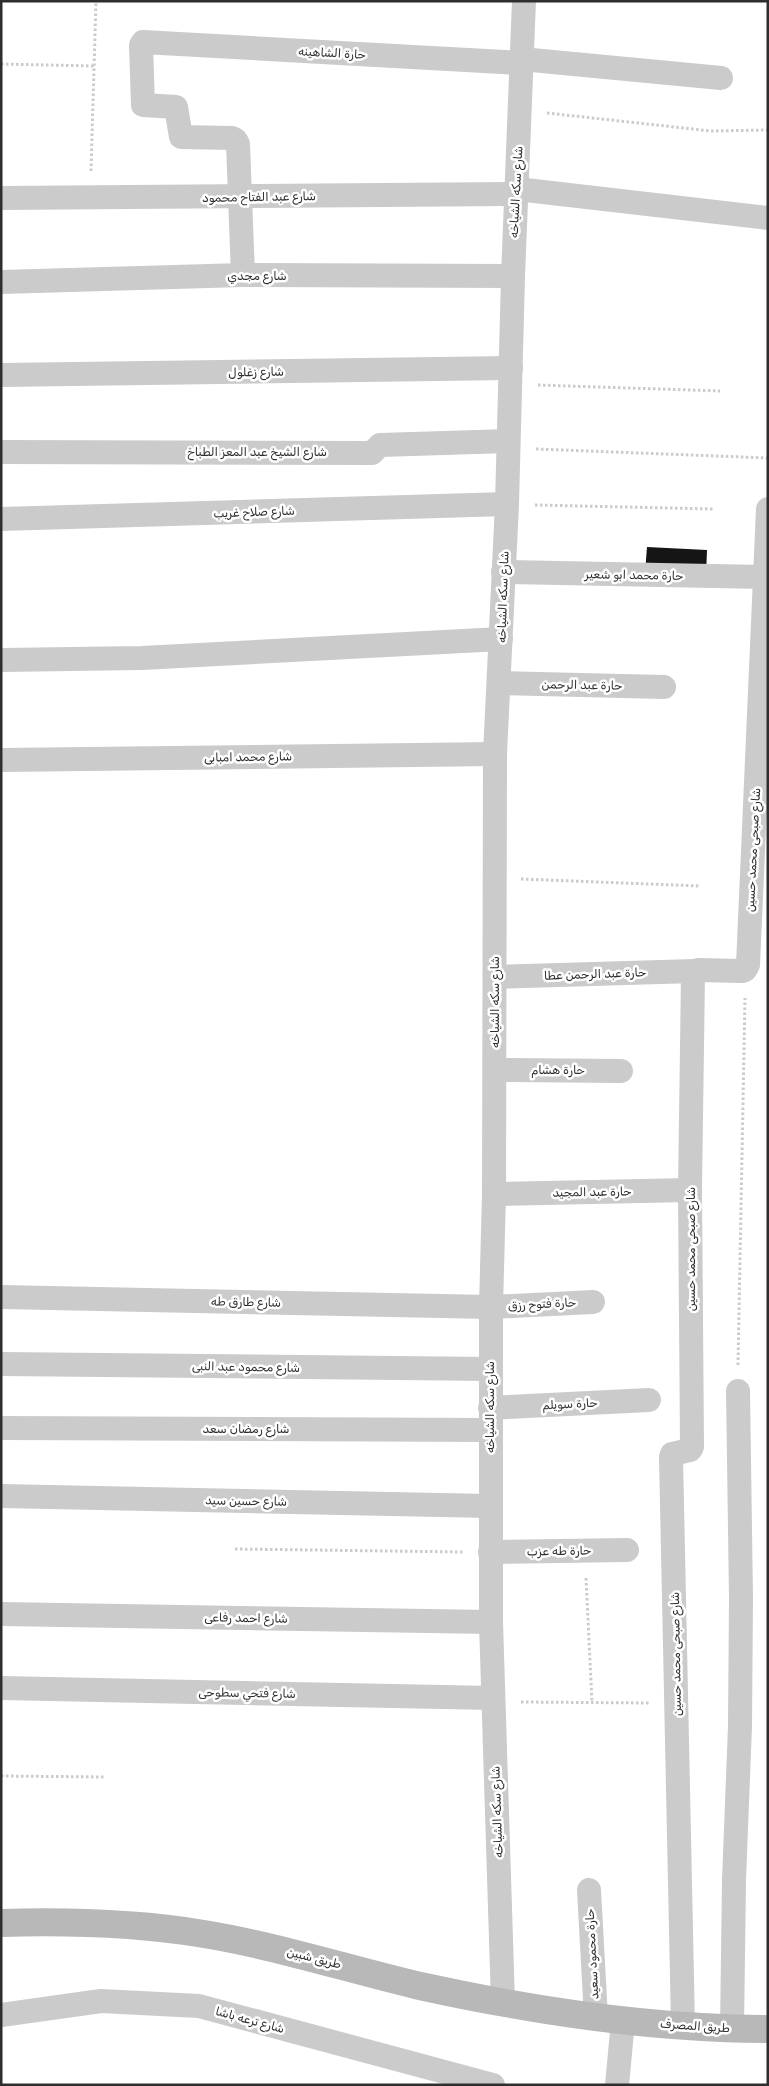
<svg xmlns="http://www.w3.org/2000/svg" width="769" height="2086" viewBox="0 0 769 2086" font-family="Rubik,Cairo,sans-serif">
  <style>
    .building { fill: #151515 }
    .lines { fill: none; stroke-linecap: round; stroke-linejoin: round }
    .path { stroke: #cbcbcb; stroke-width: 3; stroke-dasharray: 2.5 2.5; stroke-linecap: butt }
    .street { stroke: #cbcbcb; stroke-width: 24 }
    .secondary { stroke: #b8b8b8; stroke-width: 28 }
    .labels { text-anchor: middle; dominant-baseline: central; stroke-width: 5; stroke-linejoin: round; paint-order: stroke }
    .street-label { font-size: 12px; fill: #2e2e2e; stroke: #fff }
  </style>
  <rect width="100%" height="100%" fill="#fff"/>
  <!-- building -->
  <path class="building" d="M647,547l60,3 -1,26 -61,-3z"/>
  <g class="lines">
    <!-- path -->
    <g class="path">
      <path d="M1,64l93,2"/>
      <path d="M547,113l164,18 57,-1"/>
      <path d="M91,171l5,-170"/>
      <path d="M538,385l182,6"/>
      <path d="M536,449l232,9"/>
      <path d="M535,505l179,4"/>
      <path d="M521,879l179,7"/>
      <path d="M738,1365l7,-367"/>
      <path d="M235,1549l229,3"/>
      <path d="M586,1578l6,124"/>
      <path d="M521,1702l129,1"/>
      <path d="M1,1776l105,1"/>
    </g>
    <!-- street -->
    <g class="street">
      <path d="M521,59l200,19"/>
      <path d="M517,189l251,29"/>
      <path d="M1,198l515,-4"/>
      <path d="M243,275l-5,-131 -2,-4 -4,-2 -51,-1 -5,-30 -33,-2 -2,-60 2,-3 378,21"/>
      <path d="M1,282l242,-7 270,1"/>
      <path d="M1,375l510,-7"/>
      <path d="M1,452l371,1 8,-8 128,-4"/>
      <path d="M1,519l506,-15"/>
      <path d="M503,572l262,5"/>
      <path d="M1,660l141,-2 359,-19"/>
      <path d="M500,683l164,4"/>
      <path d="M1,760l494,-6"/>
      <path d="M495,977l200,-6"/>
      <path d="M495,1070l126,1"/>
      <path d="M494,1194l196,-4"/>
      <path d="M1,1297l490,10 102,-5"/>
      <path d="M1,1364l490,5"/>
      <path d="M490,1408l159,-8"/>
      <path d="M1,1428l489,2"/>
      <path d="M1,1496l489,10"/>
      <path d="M490,1552l137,-2"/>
      <path d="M1,1614l490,8"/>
      <path d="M1,1688l492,10"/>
      <path d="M589,1890l7,128"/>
      <path d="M503,2003l-12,-381v-315l3,-113 1,-440 12,-250 6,-228 11,-275"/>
      <path d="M1,2015l100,-14 98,5 294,79"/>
      <path d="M683,2025l-12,-568 1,-3 18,-4 2,-3 -2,-257 3,-215 5,-5 44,1 3,-1 3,-5 20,-456"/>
      <path d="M732,2029l2,-149 6,-154 1,-128 -3,-207"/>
      <path d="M617,2085l6,-64"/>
    </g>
    <!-- secondary -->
    <path class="secondary" d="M1,1923c68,-2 136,0 203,11 73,12 144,35 216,52 114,25 230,43 348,43"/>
  </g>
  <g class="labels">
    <!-- street labels -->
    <g class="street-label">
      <text transform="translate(332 53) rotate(3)">حارة الشاهينه</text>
      <text transform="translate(516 192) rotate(-87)">شارع سكه الشياخه</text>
      <text transform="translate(259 197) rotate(-1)">شارع عبد الفتاح محمود</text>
      <text x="257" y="276">شارع مجدي</text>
      <text transform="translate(256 372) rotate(-1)">شارع زغلول</text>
      <text x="257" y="452">شارع الشيخ عبد المعز الطباخ</text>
      <text transform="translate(254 512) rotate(-2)">شارع صلاح غريب</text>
      <text transform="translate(634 575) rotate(1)">حارة محمد ابو شعير</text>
      <text transform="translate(503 597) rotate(-88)">شارع سكه الشياخه</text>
      <text transform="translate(582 685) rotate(1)">حارة عبد الرحمن</text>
      <text transform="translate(248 757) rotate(-1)">شارع محمد امبابى</text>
      <text transform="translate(753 850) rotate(-87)">شارع صبحى محمد حسين</text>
      <text transform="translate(595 974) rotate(-2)">حارة عبد الرحمن عطا</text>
      <text transform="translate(495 1002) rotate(-90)">شارع سكه الشياخه</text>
      <text x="558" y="1070">حارة هشام</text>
      <text transform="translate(592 1192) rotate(-1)">حارة عبد المجيد</text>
      <text transform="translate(691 1249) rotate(-90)">شارع صبحى محمد حسين</text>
      <text transform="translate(246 1302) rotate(1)">شارع طارق طه</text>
      <text transform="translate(542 1304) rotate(-3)">حارة فتوح رزق</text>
      <text transform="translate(246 1367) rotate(1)">شارع محمود عبد النبى</text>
      <text transform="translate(570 1404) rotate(-3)">حارة سويلم</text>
      <text transform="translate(490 1407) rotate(-90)">شارع سكه الشياخه</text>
      <text x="246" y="1429">شارع رمضان سعد</text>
      <text transform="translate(246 1501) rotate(1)">شارع حسين سيد</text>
      <text transform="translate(559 1551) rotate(-1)">حارة طه عزب</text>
      <text transform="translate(246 1618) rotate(1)">شارع احمد رفاعى</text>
      <text transform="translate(676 1654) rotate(-91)">شارع صبحى محمد حسين</text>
      <text transform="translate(247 1693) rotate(1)">شارع فتحي سطوحى</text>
      <text transform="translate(497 1812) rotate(-92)">شارع سكه الشياخه</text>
      <text transform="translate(592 1954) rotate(-93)">حارة محمود سعيد</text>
      <text transform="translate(314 1958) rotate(14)">طريق شبين</text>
      <text transform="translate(250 2020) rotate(15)">شارع ترعه باشا</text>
      <text transform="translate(695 2026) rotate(4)">طريق المصرف</text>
    </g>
  </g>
  <!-- border -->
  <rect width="769" height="2086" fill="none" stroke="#2e2e2e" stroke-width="5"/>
</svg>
